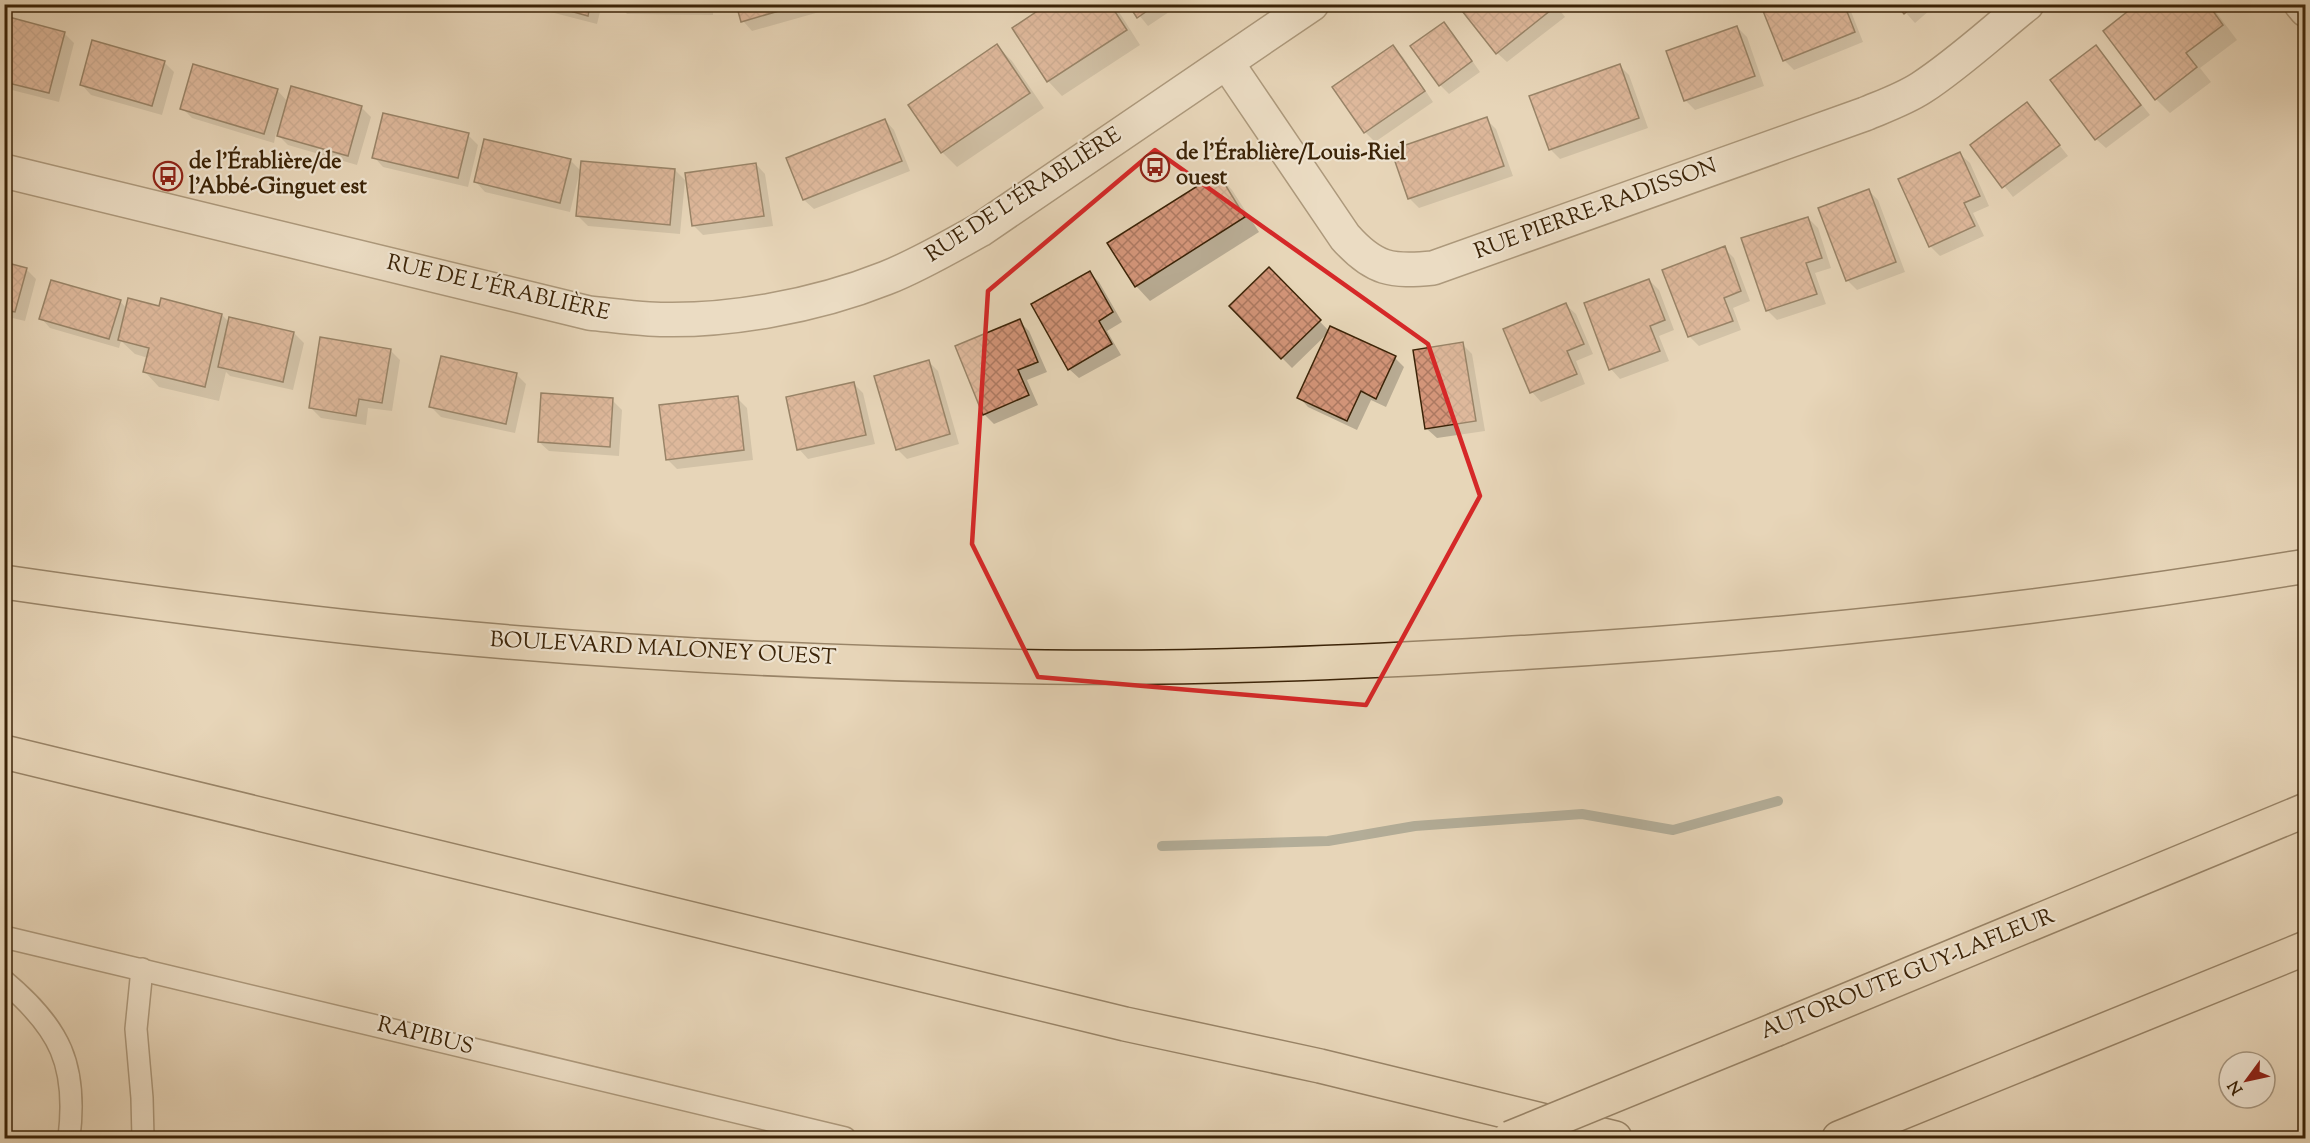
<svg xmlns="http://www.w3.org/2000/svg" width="2310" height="1143" viewBox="0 0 2310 1143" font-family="'Sorts Mill Goudy',serif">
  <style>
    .shadow { fill: #0003 }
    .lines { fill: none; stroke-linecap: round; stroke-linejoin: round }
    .stream { stroke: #747c71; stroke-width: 10 }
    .building { fill: url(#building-cross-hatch); stroke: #3b2307; stroke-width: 1.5 }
    .lane-casing { stroke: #665033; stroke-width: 24 }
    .street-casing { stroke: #665033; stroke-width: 36 }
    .highway-casing { stroke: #3b2307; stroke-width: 36 }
    .lane { stroke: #efe4d1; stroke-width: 21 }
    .street { stroke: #efe4d1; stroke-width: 33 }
    .highway { stroke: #e7d6b8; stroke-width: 33 }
    .highway-bridge-casing { stroke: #3b2307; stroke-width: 36; stroke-linecap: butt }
    .highway-bridge { stroke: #e7d6b8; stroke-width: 33 }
    .marked { fill: none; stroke: #d62828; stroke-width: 4.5; stroke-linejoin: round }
    .labels { text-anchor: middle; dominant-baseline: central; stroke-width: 4.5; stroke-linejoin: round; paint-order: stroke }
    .poi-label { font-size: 22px; font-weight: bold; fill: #3b2307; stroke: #efe4d1; text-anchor: start }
    .street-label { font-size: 22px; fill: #3b2307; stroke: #efe4d1 }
  </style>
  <defs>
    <pattern id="building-cross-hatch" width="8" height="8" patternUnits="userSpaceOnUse" patternTransform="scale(1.5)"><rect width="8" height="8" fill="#d39579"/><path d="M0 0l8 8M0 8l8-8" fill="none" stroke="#ac7961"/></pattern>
  </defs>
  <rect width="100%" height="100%" fill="#e7d6b8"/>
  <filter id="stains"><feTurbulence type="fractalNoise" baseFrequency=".00333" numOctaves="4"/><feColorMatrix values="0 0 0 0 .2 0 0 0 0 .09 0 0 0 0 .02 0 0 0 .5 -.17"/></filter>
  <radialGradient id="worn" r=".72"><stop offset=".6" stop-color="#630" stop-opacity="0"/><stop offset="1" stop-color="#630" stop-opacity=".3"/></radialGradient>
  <!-- shadow -->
  <g class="shadow">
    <path d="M531,4h71l-5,20 -62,-16z"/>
    <path d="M617,4h96v11l-86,-1z"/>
    <path d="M738,4h98l1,3 -85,24 -9,-10z"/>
    <path d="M1051,4h63l26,41 -78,51 -14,-15z"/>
    <path d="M1130,4h51l-33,22z"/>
    <path d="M1465,4h90l10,13 -58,45 -10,-9z"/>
    <path d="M1782,4h66l15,38 -69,28 -10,-10z"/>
    <path d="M1898,4h39l-22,19z"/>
    <path d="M2150,4l4,4 5,-4h51l27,36 -37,28 11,14 -41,31 -14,-14z"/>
    <path d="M1444,24l9,9 27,39 -31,22 -9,-9z"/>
    <path d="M1737,27l10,10 17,49 -69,24 -10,-10z"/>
    <path d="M64,33l10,10 -15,59 -55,-14v-48z"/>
    <path d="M997,46l15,15 32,47 -87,59 -15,-15 -32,-47z"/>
    <path d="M1393,47l10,10 30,45 -58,40 -10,-10z"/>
    <path d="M2096,47l54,68 -44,33 -10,-9z"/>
    <path d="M164,62l10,10 -12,43 -71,-20 -9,-10z"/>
    <path d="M1620,66l9,9 19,53 -88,31 -10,-10z"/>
    <path d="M277,90l11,12 73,5 10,10 -14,48 -69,-20 -12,-12 -2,10 -82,-25 -10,-10z"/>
    <path d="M2027,104l41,52 -55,41 -41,-52z"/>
    <path d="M1486,119l10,10 17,47 -94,32 -10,-10z"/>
    <path d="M885,120l9,10 16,41 -96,38 -10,-9 -16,-42z"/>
    <path d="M468,135l10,10 -10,42 -85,-20 -9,-10z"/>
    <path d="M1960,154l10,9 19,43 -16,7 11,23 -44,20 -10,-10z"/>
    <path d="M570,160l10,10 -10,42 -85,-20 -9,-10z"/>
    <path d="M756,164l9,10 8,52 -70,9 -10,-10z"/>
    <path d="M675,170l10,10 -5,54 -92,-8 -10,-10z"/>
    <path d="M1218,175l14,15 27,42 -109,69 -14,-15z"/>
    <path d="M1868,190l10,10 27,72 -48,18 -10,-10z"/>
    <path d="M1808,218l10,10 13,40 -16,5 11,31 -49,16 -10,-10z"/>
    <path d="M1724,248l10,10 16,43 -17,7 8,22 -42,16 -10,-10z"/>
    <path d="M4,263l22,6 10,10 -11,42 -21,-5z"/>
    <path d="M1269,269l60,62 66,27 9,9 -18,40 -15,-7 -14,30 -49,-23 -9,-10 30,-65 -37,36 -61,-62z"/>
    <path d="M1089,272l10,10 23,40 -15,9 14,24 -42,23 -10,-9z"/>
    <path d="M1649,280l10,10 15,40 -15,6 10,25 -49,18 -9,-10z"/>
    <path d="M120,301l7,8 33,-1 62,7 8,8 64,10 10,10 -11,47 -63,-14 -4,-4 -7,29 -60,-14 -14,-15 3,-14 -13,-4 -14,-13 -2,7 -69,-20 -9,-10z"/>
    <path d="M1566,305l10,9 17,40 -17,7 9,23 -44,18 -9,-10z"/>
    <path d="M1019,321l10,10 18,41 -20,8 11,25 -44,19 -10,-10z"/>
    <path d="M1462,344l10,10 13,77 -48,7 -10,-9z"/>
    <path d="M390,350l10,10 -8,51 -24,-3 -2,17 -45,-7 -10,-10z"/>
    <path d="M928,361l10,10 21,73 -52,15 -10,-10z"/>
    <path d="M516,374l10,10 -11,49 -74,-16 -10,-10z"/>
    <path d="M853,383l10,10 12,51 -67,15 -9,-10z"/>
    <path d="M737,398l10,10 6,52 -76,9 -10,-10z"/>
    <path d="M612,400l10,10 -3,46 -70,-5 -10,-9z"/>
  </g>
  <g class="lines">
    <!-- stream -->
    <path class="stream" d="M1162,846l166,-5 87,-15 167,-12 91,16 105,-29"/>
  </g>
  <!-- building -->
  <g class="building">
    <path d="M545,4h45l-2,12z"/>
    <path d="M704,4v2l-89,-2z"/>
    <path d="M736,4h67l-62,18z"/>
    <path d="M1048,4h62l17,26 -80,52 -35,-54z"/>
    <path d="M1128,4h29l-20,14z"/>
    <path d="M1462,4h93l1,2 -60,48 -37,-47z"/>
    <path d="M1778,4h66l11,28 -72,29 -20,-50z"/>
    <path d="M1896,4h20l-12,10z"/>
    <path d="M2137,4h13l2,3 4,-3h52l15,21 -37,28 11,14 -42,33 -52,-69z"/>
    <path d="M9,17l56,15 -16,61 -45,-11v-49z"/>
    <path d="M1444,22l28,39 -33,25 -29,-40z"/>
    <path d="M1737,26l18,50 -71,25 -18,-50z"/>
    <path d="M92,40l73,21 -13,45 -72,-21z"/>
    <path d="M997,44l33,49 -89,60 -33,-48z"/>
    <path d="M1393,45l32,46 -61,42 -32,-46z"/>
    <path d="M2096,45l45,60 -46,35 -45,-60z"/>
    <path d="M193,64l85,25 -14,45 -84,-25z"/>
    <path d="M1620,64l19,54 -90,32 -20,-54z"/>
    <path d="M291,86l71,20 -14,50 -71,-20z"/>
    <path d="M2027,102l33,43 -58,43 -32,-43z"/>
    <path d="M383,113l86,20 -11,45 -86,-20z"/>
    <path d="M1487,117l17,49 -96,33 -17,-49z"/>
    <path d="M885,119l17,42 -99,39 -17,-42z"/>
    <path d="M484,139l87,20 -11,44 -86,-21z"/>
    <path d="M1960,152l20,44 -16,7 11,23 -46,21 -31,-68z"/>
    <path d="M581,161l94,8 -5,56 -94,-9z"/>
    <path d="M756,163l8,53 -72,10 -7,-53z"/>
    <path d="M1218,173l27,44 -110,70 -28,-44z"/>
    <path d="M1869,189l27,73 -50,19 -28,-73z"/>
    <path d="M1808,217l14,41 -16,5 11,31 -51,17 -25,-73z"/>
    <path d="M1725,246l16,45 -17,7 9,23 -45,16 -26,-67z"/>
    <path d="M4,262l23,6 -12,44 -11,-2z"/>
    <path d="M1269,267l52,53 -40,39 -52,-53z"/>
    <path d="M1090,271l23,41 -14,9 13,23 -44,26 -37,-66z"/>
    <path d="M1649,279l16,41 -15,6 10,25 -51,19 -25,-67z"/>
    <path d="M51,280l70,20 -12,39 -70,-20z"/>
    <path d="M128,298l31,8 2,-8 61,16 -17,73 -62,-15 6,-24 -31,-8z"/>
    <path d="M1566,303l18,41 -17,7 10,23 -47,19 -27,-64z"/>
    <path d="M229,317l65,15 -11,50 -65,-15z"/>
    <path d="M1020,319l18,43 -20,8 11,25 -46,20 -28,-69z"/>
    <path d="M1330,326l66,30 -20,43 -15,-8 -14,30 -50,-23z"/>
    <path d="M320,337l71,12 -9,54 -23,-4 -3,17 -47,-8z"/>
    <path d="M1463,342l13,79 -51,8 -12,-79z"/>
    <path d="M441,356l76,17 -11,51 -77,-17z"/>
    <path d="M929,360l21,74 -54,16 -22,-74z"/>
    <path d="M854,382l12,53 -69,15 -11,-53z"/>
    <path d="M541,393l72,5 -3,49 -72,-5z"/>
    <path d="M738,396l6,54 -78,10 -7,-55z"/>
  </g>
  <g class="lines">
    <!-- lane casing -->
    <g class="lane-casing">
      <g id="lane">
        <path d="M4,937l841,201"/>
        <path d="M142,969l-6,60 6,69 1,40"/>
        <path d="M4,981c56,47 74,84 65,157"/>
      </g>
    </g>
    <!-- street casing -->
    <g class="street-casing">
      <g id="street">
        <path d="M2301,4l5,6"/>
        <path d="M1227,63l118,174c29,33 47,35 88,31l432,-154c19,-8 39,-15 56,-26 37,-24 71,-56 106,-84"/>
        <path d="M4,171l585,142c20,2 40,5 60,6 76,4 167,-13 237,-41 33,-13 63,-31 94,-48l332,-226"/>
      </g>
    </g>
    <!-- highway casing -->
    <g class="highway-casing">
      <g id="highway">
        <path d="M4,582c138,20 276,39 415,52 208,20 417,30 626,33 151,2 302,-4 453,-13 270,-15 540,-43 808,-88"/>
        <path d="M4,752l1121,272 195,42 295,72"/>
        <path d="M1777,1029l529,-219"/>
        <path d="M1839,1138l467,-190"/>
      </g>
    </g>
    <!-- lane -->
    <use href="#lane" class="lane"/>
    <!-- street -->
    <use href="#street" class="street"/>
    <!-- highway -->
    <use href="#highway" class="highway"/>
    <!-- highway-bridge casing -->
    <g class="highway-bridge-casing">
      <path id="highway-bridge" d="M1510,1138l267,-109"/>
    </g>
    <!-- highway-bridge -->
    <use href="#highway-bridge" class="highway-bridge"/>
  </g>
  <!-- marked area -->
  <path d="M0 0H2310V1143H0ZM1155,150l273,194 52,152 -114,209 -328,-28 -66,-133 16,-253z" fill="#e7d6b8" fill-opacity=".55" fill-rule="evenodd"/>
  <path class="marked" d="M1155,150l273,194 52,152 -114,209 -328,-28 -66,-133 16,-253z"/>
  <!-- icons -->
  <defs>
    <g id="bus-ring" transform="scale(1.5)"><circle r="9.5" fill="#efe4d1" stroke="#8f2418" stroke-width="1.5"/><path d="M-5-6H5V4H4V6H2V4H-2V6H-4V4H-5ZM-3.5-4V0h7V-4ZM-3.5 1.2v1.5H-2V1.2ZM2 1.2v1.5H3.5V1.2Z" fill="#8f2418"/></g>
  </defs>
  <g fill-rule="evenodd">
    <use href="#bus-ring" x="1155" y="167"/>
    <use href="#bus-ring" x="168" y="176"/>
  </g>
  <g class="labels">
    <!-- poi labels -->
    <g class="poi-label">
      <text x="1176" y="154">de l'Érablière/Louis-Riel<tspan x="1176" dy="25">ouest</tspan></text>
      <text x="189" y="163">de l'Érablière/de<tspan x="189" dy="25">l'Abbé-Ginguet est</tspan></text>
    </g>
    <!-- street labels -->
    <g class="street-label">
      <text transform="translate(1024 196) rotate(-33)">RUE DE L'ÉRABLIÈRE</text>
      <text transform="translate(1596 210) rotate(-20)">RUE PIERRE-RADISSON</text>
      <text transform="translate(498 289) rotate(13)">RUE DE L'ÉRABLIÈRE</text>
      <text transform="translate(663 650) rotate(3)">BOULEVARD MALONEY OUEST</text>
      <text transform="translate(1908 975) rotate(-22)">AUTOROUTE GUY-LAFLEUR</text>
      <text transform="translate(425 1037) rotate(14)">RAPIBUS</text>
    </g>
  </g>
  <!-- margin -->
  <rect width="2310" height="1143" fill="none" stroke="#e7d6b8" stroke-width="24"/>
  <rect x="6" y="6" width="2298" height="1131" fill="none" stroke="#3b2307" stroke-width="3"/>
  <rect x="12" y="12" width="2286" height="1119" fill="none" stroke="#3b2307" stroke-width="1.5"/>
  <!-- north arrow -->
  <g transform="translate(2247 1080) rotate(237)"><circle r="28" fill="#efe4d1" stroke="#a79780" stroke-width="1.5"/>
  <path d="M0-4.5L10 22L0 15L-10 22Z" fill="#8f2418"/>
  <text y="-9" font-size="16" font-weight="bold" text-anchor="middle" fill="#3b2307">N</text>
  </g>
  <rect width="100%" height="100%" filter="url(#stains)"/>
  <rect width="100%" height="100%" fill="url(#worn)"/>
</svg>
